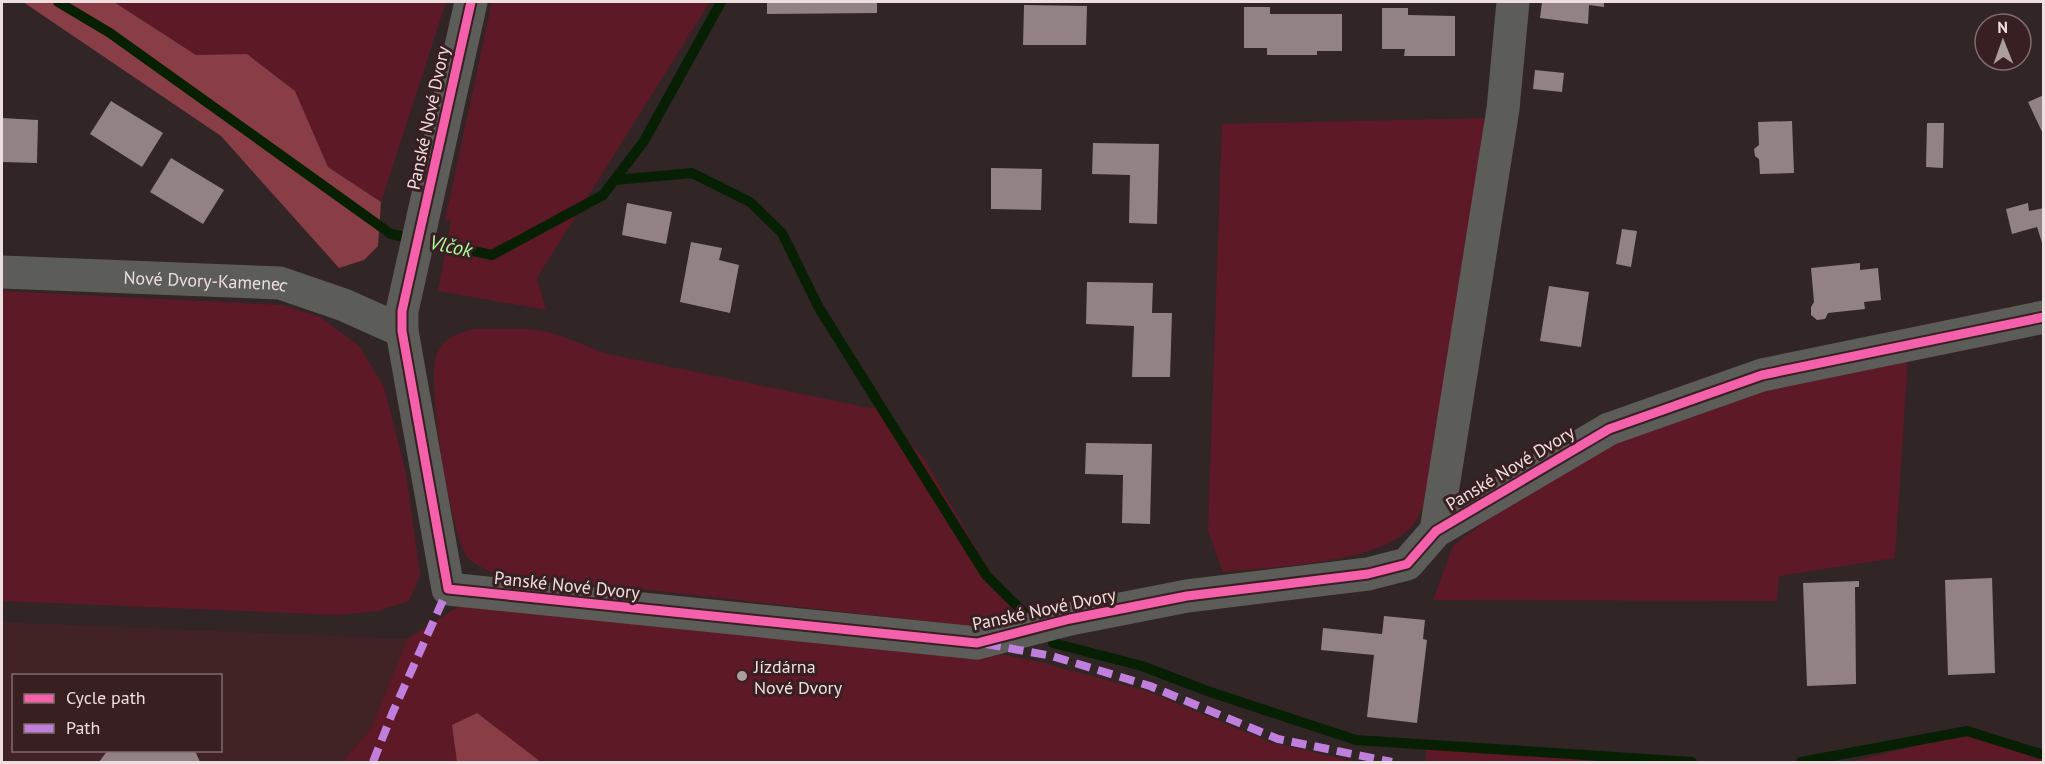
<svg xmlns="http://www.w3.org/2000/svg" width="2045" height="764" viewBox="0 0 2045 764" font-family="'PT Sans',sans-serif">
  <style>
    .built { fill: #412326; fill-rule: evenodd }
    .green { fill: #5d1926 }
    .forest { fill: #883d47 }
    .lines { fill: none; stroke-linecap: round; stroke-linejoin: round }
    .stream { stroke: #072003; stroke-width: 10 }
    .building { fill: #938284 }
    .street { stroke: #5c5c58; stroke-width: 33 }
    .quiet { stroke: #c07fdc; stroke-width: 8; stroke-dasharray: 15 8; stroke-linecap: butt }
    .cycleway-casing { stroke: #381f22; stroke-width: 13 }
    .cycleway { stroke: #f560ab; stroke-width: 9 }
    .poi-dot { fill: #ad9d9e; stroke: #381f22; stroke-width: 2 }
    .labels { text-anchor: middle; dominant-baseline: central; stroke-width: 6; stroke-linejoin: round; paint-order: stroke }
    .street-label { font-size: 18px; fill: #efdedf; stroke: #381f22 }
    .poi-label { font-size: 18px; fill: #efdedf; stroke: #381f22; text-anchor: start }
    .water-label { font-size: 20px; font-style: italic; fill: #abf89b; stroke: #381f22 }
  </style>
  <rect width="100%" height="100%" fill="#322526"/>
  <!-- built -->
  <path class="built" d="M2,622l405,17 -36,90 -29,33h-340zM14,676h206v74h-206z"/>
  <!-- green -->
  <g class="green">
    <path d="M114,2h332l-65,200 -53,-35 -33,-76 -48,-37 -51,1z"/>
    <path d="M492,2h218l-173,276 9,32 -108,-19 13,-70 -6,-1z"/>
    <path d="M1485,118l-54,369c-5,9 -10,28 -15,34 -28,43 -145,46 -193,51l-15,-41 14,-407z"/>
    <path d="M2,291l280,14 38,12 39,29 25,41 22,86 14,102 -11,26 -31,10 -41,4 -335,-14z"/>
    <path d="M473,329h58l25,5 48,19 266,55h10l44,51 66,113 28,35 -8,13 -41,6 -479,-54c-7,-4 -18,-9 -23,-15 -16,-22 -42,-180 -30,-203 8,-17 19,-20 36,-25z"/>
    <path d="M1908,356l-13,202 -116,18 -2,25 -344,-1 20,-54 95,-73 165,-72z"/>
    <path d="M467,601l512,49 57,11 111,30 125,52 85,19h-1015l29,-33 36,-90z"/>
    <path d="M1965,734l78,26v2h-193z"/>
    <path d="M1426,745l195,17h-195z"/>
  </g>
  <!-- forest -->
  <g class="forest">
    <path d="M23,2h91l82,53 51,-1 48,37 33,76 53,35 -3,44 -14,14 -25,8 -118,-132z"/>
    <path d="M477,713l60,46 3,3h-83l-5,-37z"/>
  </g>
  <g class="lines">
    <!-- stream -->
    <g class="stream">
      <path d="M58,2l52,31 281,201 101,21 111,-60 41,-54 77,-139"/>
      <path d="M615,180l77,-7 58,29 32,31 37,75 167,267 47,47"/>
      <path d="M1053,643l89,23 68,26 146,48 336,22"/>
      <path d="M1801,762l166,-31 77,24"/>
    </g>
  </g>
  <!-- building -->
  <g class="building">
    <path d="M767,2h110v11l-110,1z"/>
    <path d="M1542,2h62v5l-15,-2 -1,19 -48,-6z"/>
    <path d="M1024,5l63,1 -1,39h-63z"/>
    <path d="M1244,7h26v7h72v37h-25v4h-50v-7h-23z"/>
    <path d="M1382,8h26v7l47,1v40h-51l1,-7h-23z"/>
    <path d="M1535,70l29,3 -2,19 -29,-3z"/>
    <path d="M2044,95v41l-16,-34z"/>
    <path d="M111,101l52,32 -21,34 -52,-33z"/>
    <path d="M2,118l36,2 -1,43 -35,-1z"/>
    <path d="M1792,121l2,52 -34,1 -1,-15 -4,-3 -1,-7 5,-4 -1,-23z"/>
    <path d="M1927,123h17l-1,45 -17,-1z"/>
    <path d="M1093,143l66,1 -2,80 -28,-1 1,-48 -38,-1z"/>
    <path d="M171,158l53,32 -21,34 -53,-32z"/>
    <path d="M991,168l51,1 -1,41 -50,-1z"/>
    <path d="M627,203l45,9 -6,32 -44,-9z"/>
    <path d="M2028,203l1,8 15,-3v41l-7,-22 -25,7 -6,-25z"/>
    <path d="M1622,229l15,2 -6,36 -15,-3z"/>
    <path d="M691,242l31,6 -3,12 20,5 -9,48 -50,-11z"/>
    <path d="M1860,263v7l18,-2 3,32 -17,2 1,7 -37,4 -3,6 -8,1 -6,-5v-8l3,-5 -3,-34z"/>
    <path d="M1087,282l66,1 -1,30h20l-2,64h-38l2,-51 -48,-2z"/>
    <path d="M1549,286l40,6 -8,55 -41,-6z"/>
    <path d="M1086,443l66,1 -2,80 -28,-1 1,-48 -38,-1z"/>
    <path d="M1992,578l3,95 -47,2 -3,-95z"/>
    <path d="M1859,581v6h-4l1,97 -49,2 -4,-103z"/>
    <path d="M1384,616l41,4 -2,19 4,1 -10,83 -50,-6 7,-62 -53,-5 2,-22 59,6z"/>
    <path d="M108,750h81l7,3 4,9h-101z"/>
  </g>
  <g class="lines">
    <!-- street -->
    <g class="street">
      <path d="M471,2l-69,309v20l46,258 529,54 93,-24 117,-23 181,-22 39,-10 29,-33 173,-102 153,-54 282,-58"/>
      <path id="s1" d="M2,272l278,11 64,22 58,26"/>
      <path d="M1436,531l67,-422 10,-107"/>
    </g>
    <!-- quiet -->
    <g class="quiet">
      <path d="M986,644l66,12 98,30 128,53 114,23"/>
      <path d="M373,762l19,-48 56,-125"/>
    </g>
    <!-- cycleway casing -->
    <g class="cycleway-casing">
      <path id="cycleway" d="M471,2l-69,309v20l46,258 529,54 93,-24 117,-23 181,-22 39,-10 29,-33 173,-102 153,-54 282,-58"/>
    </g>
    <!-- cycleway -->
    <use href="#cycleway" class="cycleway"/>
  </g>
  <!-- markers -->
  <circle class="poi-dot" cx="742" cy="676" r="6"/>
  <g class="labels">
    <!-- street labels -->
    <g class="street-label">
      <text transform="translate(428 118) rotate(-78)">Panské Nové Dvory</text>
      <text stroke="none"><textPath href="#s1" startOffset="204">Nové Dvory-Kamenec</textPath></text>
      <text transform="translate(1510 468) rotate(-31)">Panské Nové Dvory</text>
      <text transform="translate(567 585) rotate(6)">Panské Nové Dvory</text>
      <text transform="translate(1044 609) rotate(-12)">Panské Nové Dvory</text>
    </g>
    <!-- poi labels -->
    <g class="poi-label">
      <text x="754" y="666">Jízdárna<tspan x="754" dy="21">Nové Dvory</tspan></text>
    </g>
    <!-- water labels -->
    <g class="water-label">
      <text transform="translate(451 246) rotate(12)">Vlčok</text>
    </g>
  </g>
  <!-- border -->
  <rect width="2045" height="764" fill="none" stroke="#efdedf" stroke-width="6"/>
  <!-- legend -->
  <rect x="12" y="674" width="210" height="78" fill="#381f22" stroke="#816b6e" stroke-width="1.5"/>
  <rect x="24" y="694" width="30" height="9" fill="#f560ab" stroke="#816b6e" stroke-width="1.5"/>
  <text x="66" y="704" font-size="18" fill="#efdedf">Cycle path</text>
  <rect x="24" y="724" width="30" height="9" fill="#c07fdc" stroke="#816b6e" stroke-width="1.5"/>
  <text x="66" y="734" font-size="18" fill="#efdedf">Path</text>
  <!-- north arrow -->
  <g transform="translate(2003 42) rotate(359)"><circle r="28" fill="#381f22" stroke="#816b6e" stroke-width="1.5"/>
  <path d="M0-4.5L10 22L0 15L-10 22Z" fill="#ad9d9e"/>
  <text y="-9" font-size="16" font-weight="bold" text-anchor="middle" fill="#efdedf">N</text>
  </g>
</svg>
